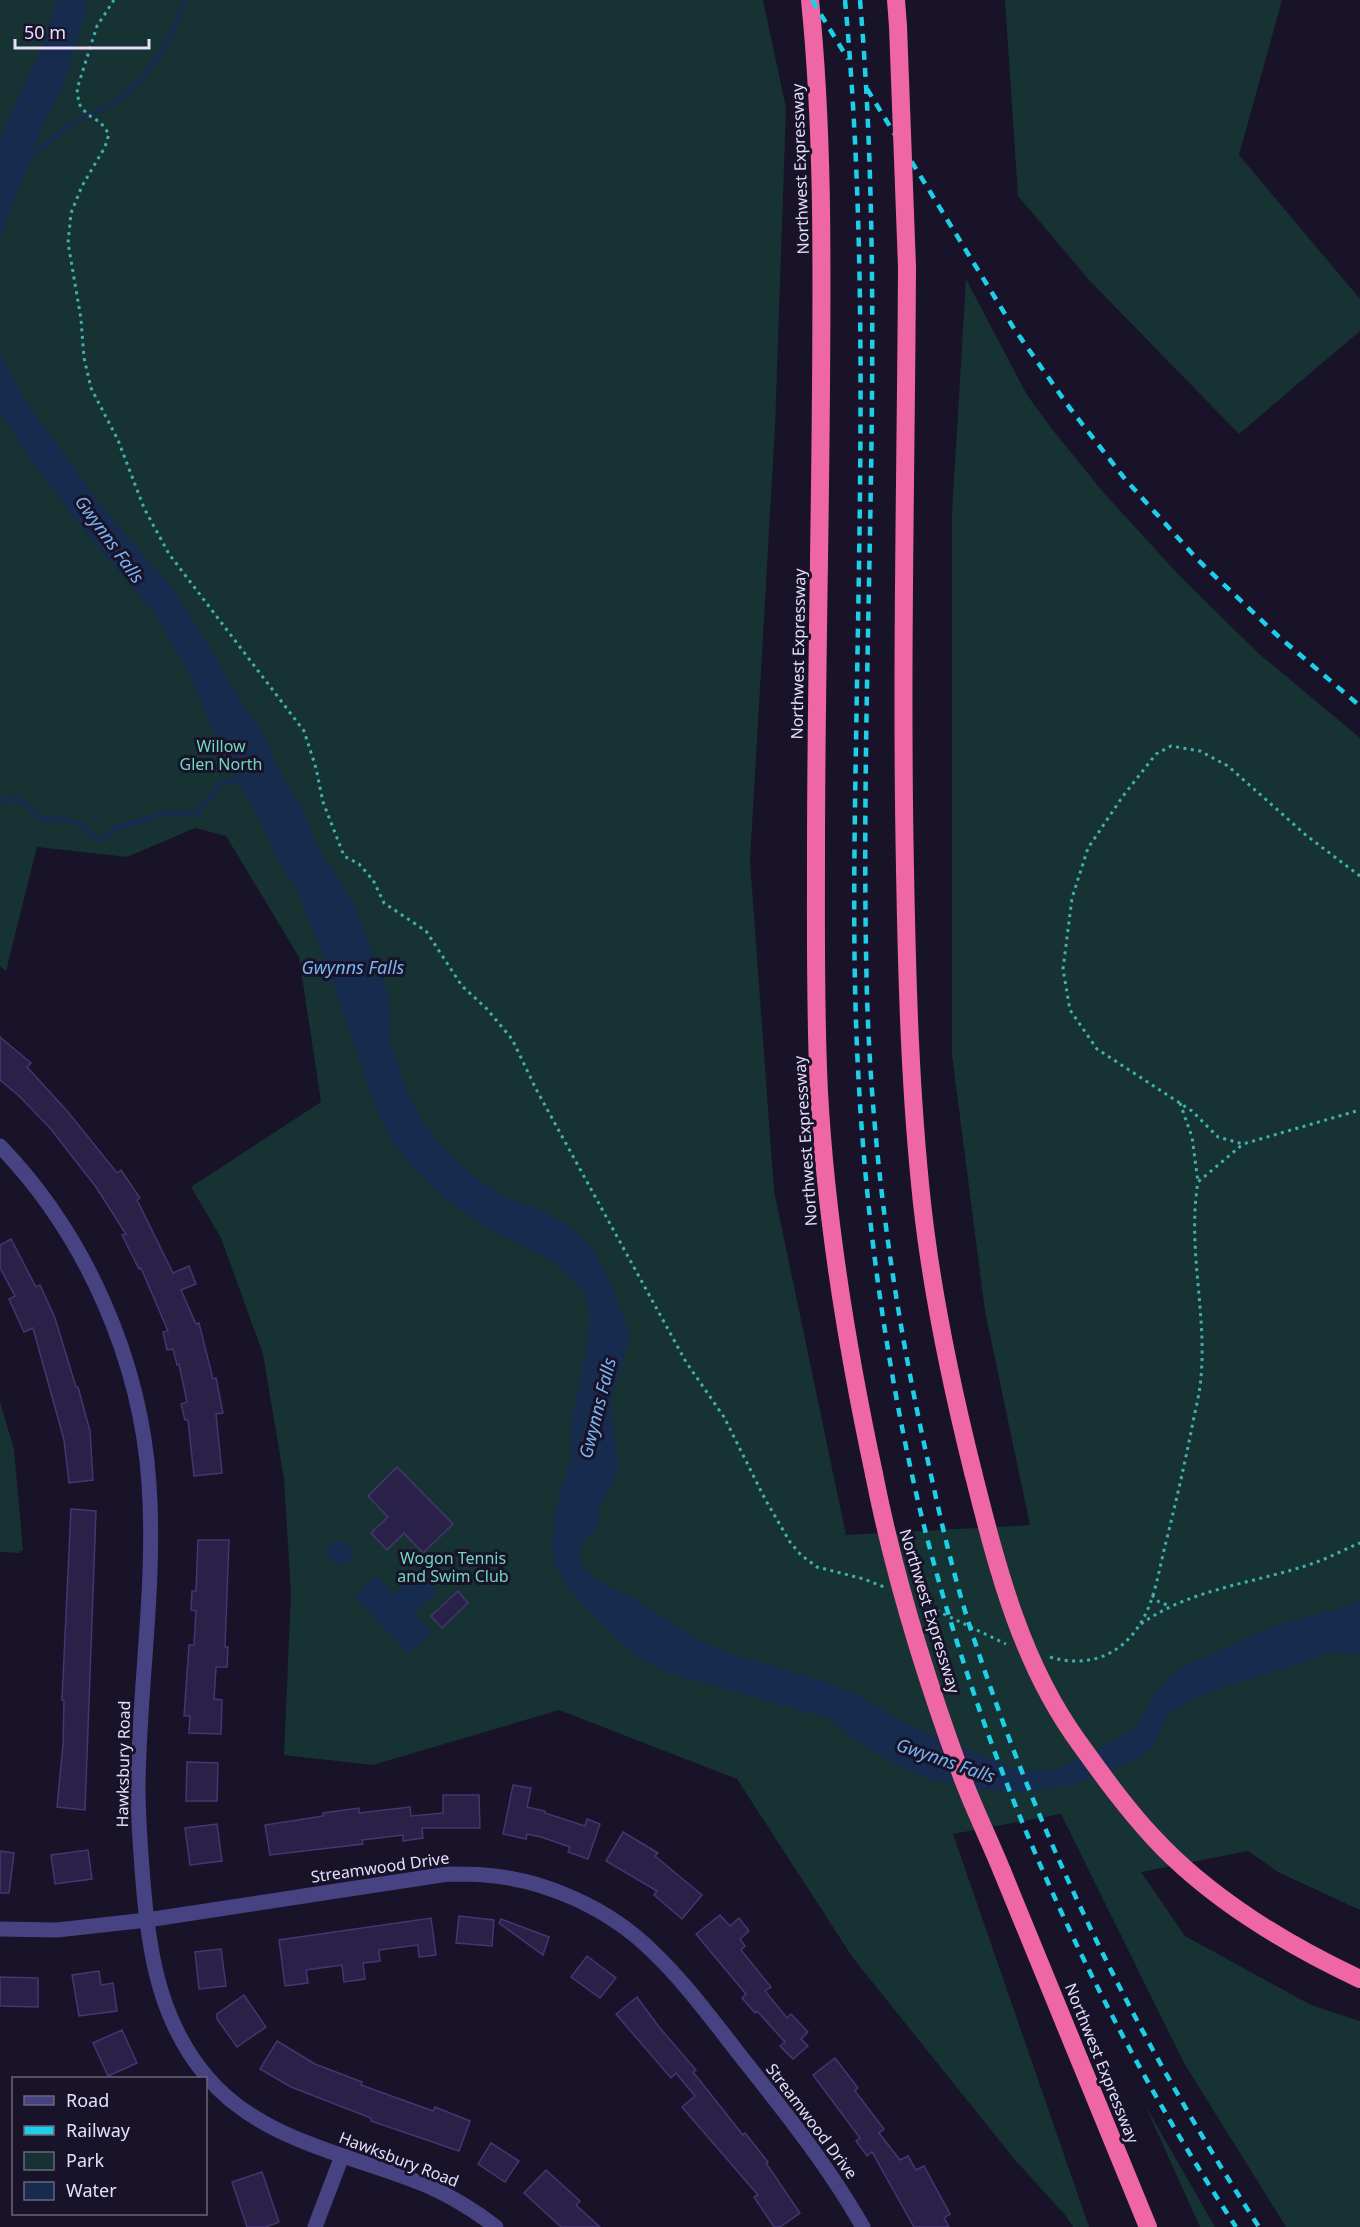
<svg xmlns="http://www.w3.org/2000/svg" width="1360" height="2227" viewBox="0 0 1360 2227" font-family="'Noto Sans',sans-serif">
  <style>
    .green { fill: #173232 }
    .water { fill: #172b4e }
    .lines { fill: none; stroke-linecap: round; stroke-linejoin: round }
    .stream { stroke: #172b4e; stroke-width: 5 }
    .building { fill: #2a2148; stroke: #433671; stroke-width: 1.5 }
    .path { stroke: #3eb1ad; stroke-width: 3; stroke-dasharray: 3 4.5; stroke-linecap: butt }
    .street { stroke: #474383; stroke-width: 15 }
    .highway { stroke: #ef66a4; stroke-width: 18 }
    .rail { stroke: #1ecfe8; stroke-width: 4.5; stroke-dasharray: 9 8; stroke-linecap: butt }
    .highway-bridge { stroke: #ef66a4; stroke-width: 18 }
    .labels { text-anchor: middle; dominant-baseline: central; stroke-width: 6; stroke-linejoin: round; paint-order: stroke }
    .street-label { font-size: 16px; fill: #e3dffc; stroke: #181329 }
    .park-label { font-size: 16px; fill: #71d6bf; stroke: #181329 }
    .water-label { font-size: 18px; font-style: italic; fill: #77b6f1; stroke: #181329 }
  </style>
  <rect width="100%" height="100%" fill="#181329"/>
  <!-- green -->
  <g class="green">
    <path d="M0,0h763l23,108 -11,319 -25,434 24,330 72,344 184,-10 -45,-214 -33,-256v-541l14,-235 61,116 25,34 51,63 75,82 79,78 103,86v1172l-82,-38 -30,-21 -107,21 44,64 126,69 49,16v206h-74l-102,-164 -123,-249 -108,20 136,393h-16l-7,-11 -51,-56 -162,-202 -116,-179 -178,-69 -186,55 -89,-10 7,-162 -7,-114 -21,-125 -42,-116 -30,-51 130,-85 -22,-145 -73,-121 -31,-8 -68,29 -90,-10 -31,124 -6,-5z"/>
    <path d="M1005,0h277l-43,155 121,144v32l-121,103 -149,-153 -72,-85z"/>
    <path d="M0,1402l14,47 9,102h-3v2l-20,-1z"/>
    <path d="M1145,2105l70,122h-15z"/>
  </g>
  <!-- water -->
  <g class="water">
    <path d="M56,0h31l-1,9 -23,78 -18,34 -45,118v-101l46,-101z"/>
    <path d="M0,352l26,50 88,120 59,66 69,114 27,40 3,17 30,48 17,44 19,26 21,38 30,82 1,41 14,47 17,35 16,21 36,35 34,22 38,14 25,15 23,21 16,30 21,58 -20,70 9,57 -7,23 -13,21v17l-16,18 -4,12 5,15 17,14 34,16 66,42 30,13 97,28 31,13 49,30 105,43 28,3 17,-2 46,-23 29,-18 13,-17 10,-20 22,-22 98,-44 62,-16 22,-9v54l-10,1 -19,-3 -24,10 -81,24 -30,12 -27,15 -17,35 -16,11 -60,25 -54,8 -45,-3 -51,-11 -35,-16 -37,-23 -26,-21 -162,-46 -34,-18 -60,-60 -17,-28 -3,-20 2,-30 18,-63 -1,-31 17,-79 2,-28 -6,-23 -32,-31 -65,-33 -40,-28 -34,-32 -21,-27 -17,-35 -34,-101 -41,-109 -21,-34 -18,-39 -24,-44 -22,-44 -28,-67 -34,-56 -79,-95 -49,-66 -25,-38z"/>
    <circle cx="340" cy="1553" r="12"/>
    <path d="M418,1572l19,19 -23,22 18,20 -23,21 -55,-58 23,-21 18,19z"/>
  </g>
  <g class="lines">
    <!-- stream -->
    <g class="stream">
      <path d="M24,162c15,-11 28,-24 43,-35 15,-10 30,-15 45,-23 36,-20 60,-67 73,-104"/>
      <path d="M0,802c19,-9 28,3 39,16l33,3 10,4 7,8 8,6 7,-1 10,-9 52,-16 30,2 25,-32 22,-3"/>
    </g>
  </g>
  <!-- building -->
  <g class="building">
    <path d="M0,1037l31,26 -4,4 41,45 49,61 4,-3 19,28 -3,2 36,73 16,-7 7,18 -15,6 15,34 3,-1 14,56 3,-1 7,35 -7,1 6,59 -28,3 -6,-56h-3l-4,-16 6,-2 -8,-38 -2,1 -4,-16 -6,1 -4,-18 5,-1 -27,-63 -2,1 -17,-34 4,-1 -30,-47 -46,-59 -31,-32 -19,-16z"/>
    <path d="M11,1239l25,48 4,-2 15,33 21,69h2l12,44 3,49 -24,3 -5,-43 -31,-112 -9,4 -15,-33 6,-3 -15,-28v-23z"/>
    <path d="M397,1467l56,57 -30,29 -19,-20 -17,17 -16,-17 17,-16 -20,-21z"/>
    <path d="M71,1509l25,2 -11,299 -28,-3 6,-62 1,-45h-2z"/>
    <path d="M198,1540h31l-4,107h3l-1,20h-11l-2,32 8,1 -1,34 -32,-1 1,-17h-6l5,-71h5l2,-34 -5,-1 1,-19h4z"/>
    <path d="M458,1591l10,12 -26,25 -11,-12z"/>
    <path d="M187,1762l31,1 -1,38h-31z"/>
    <path d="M513,1785l18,3 -4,19 18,4v2l40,13 2,-7 13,5 -12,35 -20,-7 2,-5 -29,-10 -14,-3 -1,5 -23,-5z"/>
    <path d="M443,1795h36l1,33h-58l1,10 -20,3v-6l-41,5 1,4 -93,11 -5,-30 58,-9v-3l36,-5v5l51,-6 1,9 32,-3z"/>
    <path d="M217,1824l5,37 -32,4 -5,-37z"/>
    <path d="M623,1832l35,21 -3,3 47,39 -20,24 -28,-24 3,-4 -51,-30z"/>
    <path d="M88,1850l4,29 -37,5 -4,-29z"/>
    <path d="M0,1851l14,2 -5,40h-9z"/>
    <path d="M720,1915l10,11 9,-8 10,13 -9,8 5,7 -4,4 30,37 -6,4 22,27 4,-4 17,18 -7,7 7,7 -15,13 -13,-13 5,-4 -28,-31 -2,2 -13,-15 4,-4 -50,-60z"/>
    <path d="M459,1916l35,4 -2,26 -36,-3z"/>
    <path d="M431,1918l5,37 -17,2 -1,-12 -39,5 1,11 -17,2 2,16 -21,3 -2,-17 -36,5 2,13 -23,3 -6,-46z"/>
    <path d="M501,1919l48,18 -6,18 -44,-32z"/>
    <path d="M221,1949l5,37 -27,3 -4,-37z"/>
    <path d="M587,1956l29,22 -16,20 -29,-21z"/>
    <path d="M99,1971l2,14 12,-2 4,28 -38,5 -7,-41z"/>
    <path d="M0,1977l38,1v29l-38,-1z"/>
    <path d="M244,1995l22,32 -29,20 -20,-28v-5z"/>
    <path d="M637,1997l22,30 37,43 -3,2 50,63 2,-2 23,29 -2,1 34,50 -20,14h-6l-20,-30 4,-2 -76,-88 13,-11 -19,-23 -5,5 -55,-64z"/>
    <path d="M122,2030l15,33 -29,13 -15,-33z"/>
    <path d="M277,2041l38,23 47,18 -1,3 72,26 2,-4 35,14 -11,30 -88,-30v-3l-80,-31 -31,-18z"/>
    <path d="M835,2058l23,30 -3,3 29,38 -5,4 21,27 8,-4 8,14 8,-4 26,48 -6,4 5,9h-35l-42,-75 -5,4 -11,-15 4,-3 -47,-63z"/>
    <path d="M491,2143l28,18 -14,21 -27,-18z"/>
    <path d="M546,2170l34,31 -4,4 24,22h-39l-37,-34z"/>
    <path d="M262,2172l17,50 -13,5h-19l-15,-45z"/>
  </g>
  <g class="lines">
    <!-- path -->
    <g class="path">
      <path d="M114,0l-17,26 -20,63 2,15 8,10 14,9 8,11 -4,13 -23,39 -11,27 -3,30 13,76 3,39 7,30 27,52 26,68 25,46 135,177 12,37 7,34 21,54 15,8 14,16 11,23 42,28 36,55 24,22 26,31 24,50 150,273 38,55 41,82 25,43 11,13 16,12 47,12 20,8"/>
      <path d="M1360,876l-53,-40 -79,-70 -28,-15 -29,-5 -15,8 -33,42 -35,52 -16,50 -9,71 7,41 27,39 95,62 26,26 25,7 117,-34"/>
      <path d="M1180,1103l12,34 6,45"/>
      <path d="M1152,1595l7,7 11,4"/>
      <path d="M923,1604l83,40"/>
      <path d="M1141,1624c50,-36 116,-41 173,-61 15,-5 31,-14 46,-20"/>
      <path d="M1050,1657c35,11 70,0 90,-33 15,-23 19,-55 26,-82 10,-40 19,-79 27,-120 3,-15 7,-30 8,-45 6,-64 -14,-130 -3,-195l45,-38"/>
    </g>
    <!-- street -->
    <g class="street">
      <path d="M0,1146c86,89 141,215 149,338 7,101 -10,202 -11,303 0,36 3,71 6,106 6,67 18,131 63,184 56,66 145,77 221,109 25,11 47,25 68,41"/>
      <path d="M0,1929l57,1 90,-10 301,-46c12,0 24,0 36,1 60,4 124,33 167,75 36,34 65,75 96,114 42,53 83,105 116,163"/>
      <path d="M315,2227l27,-71"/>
    </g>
    <!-- highway -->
    <g class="highway">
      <path d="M810,0c13,128 12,257 11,386 -1,156 -5,312 -5,468 0,79 -1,159 3,238 7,129 28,256 55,382"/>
      <path d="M896,0l2,26"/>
      <path d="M907,267c-1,201 -6,402 -2,602 2,112 5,223 17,334 10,91 29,181 51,269"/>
      <path d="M1080,1744c23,32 46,64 73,93 55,60 134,108 207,142"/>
      <path d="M1002,1871l146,356"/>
    </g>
    <!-- rail -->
    <g class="rail">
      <path d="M812,0l36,59"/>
      <path d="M845,0c21,226 16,455 12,682 -2,135 -6,271 2,405 8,142 30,297 64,435 63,250 172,490 313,705"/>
      <path d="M860,0c28,332 -2,664 7,996 5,159 27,315 62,470 13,60 27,121 47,179 68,206 165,401 283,582"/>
      <path d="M867,89l146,238 56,80 56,72 73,81 80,76 82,70"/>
    </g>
    <!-- highway-bridge -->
    <g class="highway-bridge">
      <path d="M898,26l9,241"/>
      <path d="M973,1472c24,95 48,192 107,272"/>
      <path d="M874,1474c20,102 51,202 87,300 12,33 28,65 41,97"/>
    </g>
  </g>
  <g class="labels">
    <!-- street labels -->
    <g class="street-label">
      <text transform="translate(800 169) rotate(-92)">Northwest Expressway</text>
      <text transform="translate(798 654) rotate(-89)">Northwest Expressway</text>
      <text transform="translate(805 1141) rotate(-94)">Northwest Expressway</text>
      <text transform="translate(930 1611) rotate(73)">Northwest Expressway</text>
      <text transform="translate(123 1764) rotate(-89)">Hawksbury Road</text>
      <text transform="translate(380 1867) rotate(-8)">Streamwood Drive</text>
      <text transform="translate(1102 2063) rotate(68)">Northwest Expressway</text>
      <text transform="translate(812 2121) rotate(53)">Streamwood Drive</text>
      <text transform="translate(399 2159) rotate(21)">Hawksbury Road</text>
    </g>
    <!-- park labels -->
    <g class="park-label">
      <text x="221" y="746">Willow<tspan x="221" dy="18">Glen North</tspan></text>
      <text x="453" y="1558">Wogon Tennis<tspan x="453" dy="18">and Swim Club</tspan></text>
    </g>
    <!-- water labels -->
    <g class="water-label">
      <text transform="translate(110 539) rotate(54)">Gwynns Falls</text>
      <text x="353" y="967">Gwynns Falls</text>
      <text transform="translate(597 1408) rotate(-76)">Gwynns Falls</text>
      <text transform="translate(946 1760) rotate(19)">Gwynns Falls</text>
    </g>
  </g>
  <!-- legend -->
  <rect x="12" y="2077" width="195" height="138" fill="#181329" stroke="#69657d" stroke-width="1.5"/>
  <rect x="24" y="2096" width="30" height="9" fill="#474383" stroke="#69657d" stroke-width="1.5"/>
  <text x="66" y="2107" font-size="18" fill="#e3dffc">Road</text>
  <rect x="24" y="2126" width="30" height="9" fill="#1ecfe8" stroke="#69657d" stroke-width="1.5"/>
  <text x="66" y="2137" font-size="18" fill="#e3dffc">Railway</text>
  <rect x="24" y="2152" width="30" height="18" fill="#173232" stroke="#69657d" stroke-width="1.5"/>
  <text x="66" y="2167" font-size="18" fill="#e3dffc">Park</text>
  <rect x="24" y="2182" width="30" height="18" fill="#172b4e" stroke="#69657d" stroke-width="1.5"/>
  <text x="66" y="2197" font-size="18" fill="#e3dffc">Water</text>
  <!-- scale -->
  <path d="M15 39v9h134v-9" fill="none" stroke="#e3dffc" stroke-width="3"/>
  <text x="24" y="39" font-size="18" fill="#e3dffc" stroke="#181329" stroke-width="4.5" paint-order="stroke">50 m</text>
</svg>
